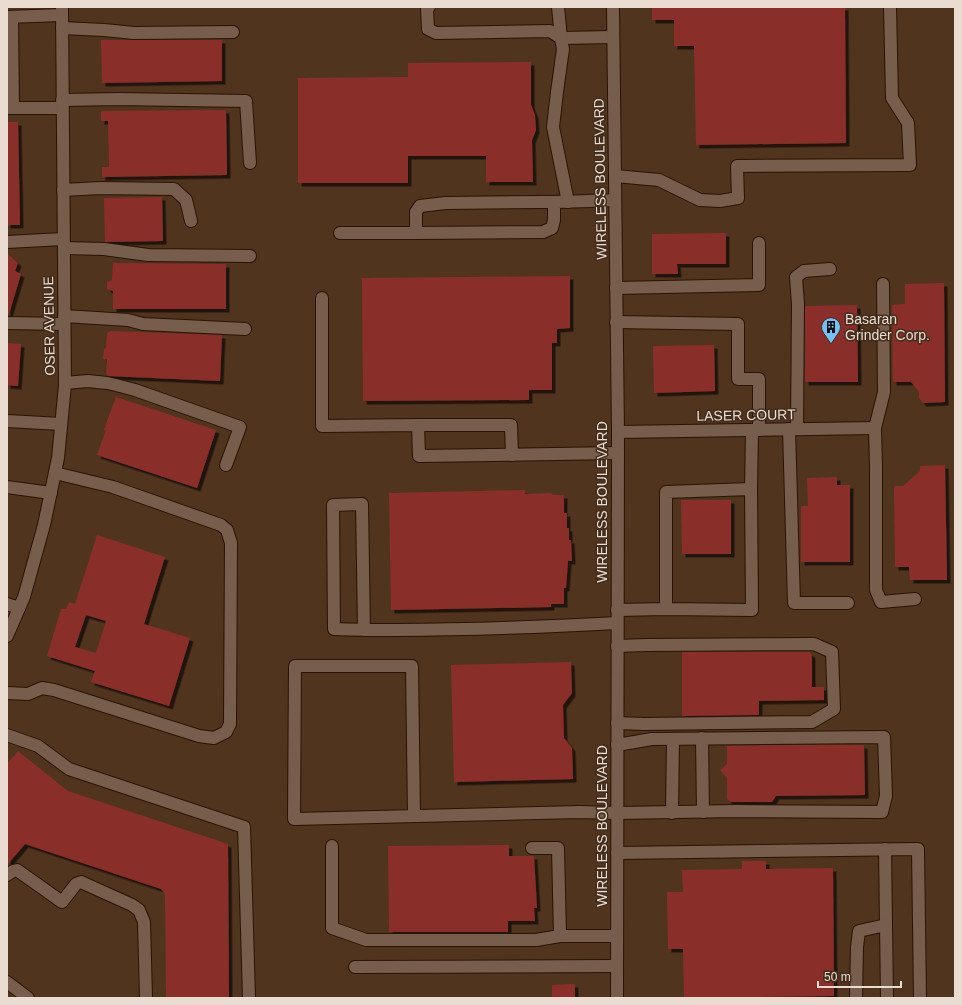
<svg xmlns="http://www.w3.org/2000/svg" width="962" height="1005" viewBox="0 0 962 1005" font-family="Helvetica,sans-serif">
  <style>
    .built { fill: #50341e }
    .building { fill: #8a2e2c; fill-rule: evenodd; filter: url(#shadow) }
    .lines { fill: none; stroke-linecap: round; stroke-linejoin: round }
    .minor-casing { stroke: #291405; stroke-width: 14 }
    .minor { stroke: #775d4b; stroke-width: 12 }
    .labels { text-anchor: middle; dominant-baseline: central; stroke-width: 3; stroke-linejoin: round; paint-order: stroke }
    .street-label { font-size: 14px; fill: #ebdcd2; stroke: #432d1c }
    .poi-label { font-size: 14px; fill: #ebdcd2; stroke: #432d1c; text-anchor: start }
  </style>
  <defs>
    <filter id="shadow"><feDropShadow dx="3.5" dy="3.5" stdDeviation="0" flood-color="#0009"/></filter>
  </defs>
  <rect width="100%" height="100%" fill="#432d1c"/>
  <!-- built -->
  <rect class="built" x="7" y="7" width="948" height="991"/>
  <!-- building -->
  <g class="building">
    <path d="M652,7h193l1,136 -150,2 -2,-99h-20v-26h-22z"/>
    <path d="M101,40h121v41l-120,2z"/>
    <path d="M531,62v43l4,10 1,15 -4,10 1,42h-47v-26h-78v27h-110v-105l110,-1v-14z"/>
    <path d="M226,110l1,65 -125,2v-10h7l-1,-46h-7v-10z"/>
    <path d="M7,122h11l2,103h-13z"/>
    <path d="M162,197l1,44 -58,1 -1,-44z"/>
    <path d="M726,233v31h-49l1,10h-26v-40z"/>
    <path d="M7,253l11,10 -3,8 6,3 -12,40h-2z"/>
    <path d="M113,263l113,1v45h-113v-18l-6,-2v-7l5,-2z"/>
    <path d="M570,276v52l-13,1v14h-5v47h-23v10l-166,1 -1,-123z"/>
    <path d="M944,283l1,119 -22,1 -4,-5v-6l-8,-10h-18l-1,-77 13,-1v-20z"/>
    <path d="M857,305l1,77h-53v-76z"/>
    <path d="M111,331l111,4 -2,46 -112,-5 -2,-3 1,-14h-4l1,-10 2,-1 1,-15z"/>
    <path d="M7,343l14,1 -3,42 -11,-1z"/>
    <path d="M714,345l1,46 -61,2 -1,-47z"/>
    <path d="M116,397l100,33 -19,58 -100,-33 9,-25h-2l3,-9z"/>
    <path d="M945,465l2,115h-37l-1,-13h-14l-1,-81h9l17,-15v-5z"/>
    <path d="M837,477v8h13v77h-49v-56h7l-1,-28z"/>
    <path d="M525,490v4l26,-1 2,2h11v18h3v15h2v12h2l1,21h-4l-2,27h-2v16h-13v3l-160,3 -2,-117z"/>
    <path d="M681,500h50v54h-49z"/>
    <path d="M97,535l68,22 -21,67 46,14 -21,68 -78,-24 4,-11 -48,-15 14,-47h5l3,-7 6,2zM86,615l20,6 -10,32 -21,-6z"/>
    <path d="M682,652h127l3,3v32h12v13l-65,1v14l-77,1z"/>
    <path d="M571,662l1,31 -9,12 1,33 8,10 1,31 -119,3 -3,-117z"/>
    <path d="M776,745h88l1,50 -89,1 -4,6h-41l-4,-3v-21l-7,-8 7,-6v-18z"/>
    <path d="M18,751l50,40 160,53 1,154h-63l-1,-104 -4,-5 -136,-45 -18,21v-101z"/>
    <path d="M509,845v11h25l3,52h-3l1,13h-27v11h-119l-1,-86z"/>
    <path d="M742,861h24v8l67,-1 1,128 -150,2 -1,-49h-15l-1,-57h16l-1,-22 60,-1z"/>
    <path d="M575,984v14h-23v-13z"/>
  </g>
  <g class="lines">
    <!-- minor casing -->
    <g class="minor-casing">
      <g id="minor">
        <path d="M429,7l-2,2 1,20 8,4 114,-2 11,7 52,-1"/>
        <path d="M558,7l3,31 2,11 -6,43 -4,35 15,75"/>
        <path d="M613,7l5,425 -1,566"/>
        <path d="M7,17l55,-2"/>
        <path d="M12,17l1,91"/>
        <path d="M62,28l42,2 30,3 99,-1"/>
        <path d="M62,100l56,-1 128,2 4,62"/>
        <path d="M7,108h55"/>
        <path d="M615,176l44,4 41,20 20,1 18,-3 -1,-32 173,-1 -2,-42 -16,-25 -2,-91"/>
        <path d="M63,190l38,-2 73,1 12,11 5,21"/>
        <path d="M554,202v18l-2,8 -9,4 -127,1v-21l4,-6 26,-3 97,-1c24,0 48,-1 72,-2"/>
        <path d="M340,233h76"/>
        <path d="M7,242l56,-3"/>
        <path d="M64,248l40,1 44,6 102,1"/>
        <path d="M883,284l1,108 -9,36 1,38v124l5,12 34,-3"/>
        <path d="M616,288l143,-3v-42"/>
        <path d="M322,298v128l96,-1 1,31 199,-3"/>
        <path d="M64,316l64,4 15,4 102,5"/>
        <path d="M616,322l122,2v55h21v51"/>
        <path d="M7,323l57,1"/>
        <path d="M65,383l23,-2 19,2 9,2 19,5 105,37 -14,38"/>
        <path d="M7,421l54,3"/>
        <path d="M418,425h93l1,30"/>
        <path d="M789,429l5,174h54"/>
        <path d="M797,429l1,-125 -2,-27 8,-6 26,-2"/>
        <path d="M618,432l257,-4"/>
        <path d="M7,487l44,6"/>
        <path d="M751,489l1,-59"/>
        <path d="M7,604l12,4"/>
        <path d="M617,610l49,-1v-117l85,-3 1,121 -86,-1"/>
        <path d="M364,630l-2,-126 -29,1 1,124c94,3 189,-1 283,-6"/>
        <path d="M7,636l17,-39 20,-72 14,-67 7,-73 -3,-378"/>
        <path d="M7,693l21,1 14,-6 12,2 145,46 15,2 12,-6 4,-8 1,-181 -4,-13 -6,-5 -108,-38 -58,-14"/>
        <path d="M617,723l27,1 168,-2 22,-13 -2,-57 -18,-8 -168,1 -29,1"/>
        <path d="M7,735l31,11 31,23 175,58 5,171"/>
        <path d="M702,738l1,74"/>
        <path d="M672,813l1,-74"/>
        <path d="M414,816l-2,-150h-117l-1,153 285,-7 38,1 118,-2 147,1 4,-16 -2,-59 -232,2 -35,6"/>
        <path d="M332,846v82l34,12h170l24,-4"/>
        <path d="M532,848h26l2,88h57"/>
        <path d="M885,849l2,149"/>
        <path d="M617,853l301,-4 2,149"/>
        <path d="M7,875l6,-4 4,-1 45,32 14,-18 5,-2 51,23 7,5 5,12 2,76"/>
        <path d="M355,967l262,-1"/>
        <path d="M7,982l21,16"/>
        <path d="M856,998l1,-51 2,-16 27,-6"/>
      </g>
    </g>
    <!-- minor -->
    <use href="#minor" class="minor"/>
  </g>
  <!-- icons -->
  <defs>
    <g id="building-pin" transform="scale(1)"><path d="M0 17L-7.5 6A9.5 9.5 0 1 1 7.5 6Z" fill="#73c1f5" stroke="#432d1c"/><path d="M-4-6H4V6H1V3H-1V6H-4ZM-2.5-4.3h1.7v1.8h-1.7ZM.8-4.3h1.7v1.8H.8ZM-2.5-1h1.7V.8h-1.7ZM.8-1h1.7V.8H.8Z" fill="#111"/></g>
  </defs>
  <g fill-rule="evenodd">
    <use href="#building-pin" x="831" y="327"/>
  </g>
  <g class="labels">
    <!-- street labels -->
    <g class="street-label">
      <text transform="translate(600 179) rotate(-91)">WIRELESS BOULEVARD</text>
      <text transform="translate(49 326) rotate(-91)">OSER AVENUE</text>
      <text transform="translate(746 415) rotate(-1)">LASER COURT</text>
      <text transform="translate(602 502) rotate(-90)">WIRELESS BOULEVARD</text>
      <text transform="translate(602 826) rotate(-90)">WIRELESS BOULEVARD</text>
    </g>
    <!-- poi labels -->
    <g class="poi-label">
      <text x="845" y="319">Basaran<tspan x="845" dy="16">Grinder Corp.</tspan></text>
    </g>
  </g>
  <!-- border -->
  <rect width="962" height="1005" fill="none" stroke="#ebdcd2" stroke-width="16"/>
  <!-- scale -->
  <path d="M818 981v6h83v-6" fill="none" stroke="#ebdcd2" stroke-width="2"/>
  <text x="824" y="981" font-size="12" fill="#ebdcd2" stroke="#432d1c" stroke-width="3" paint-order="stroke">50 m</text>
</svg>
